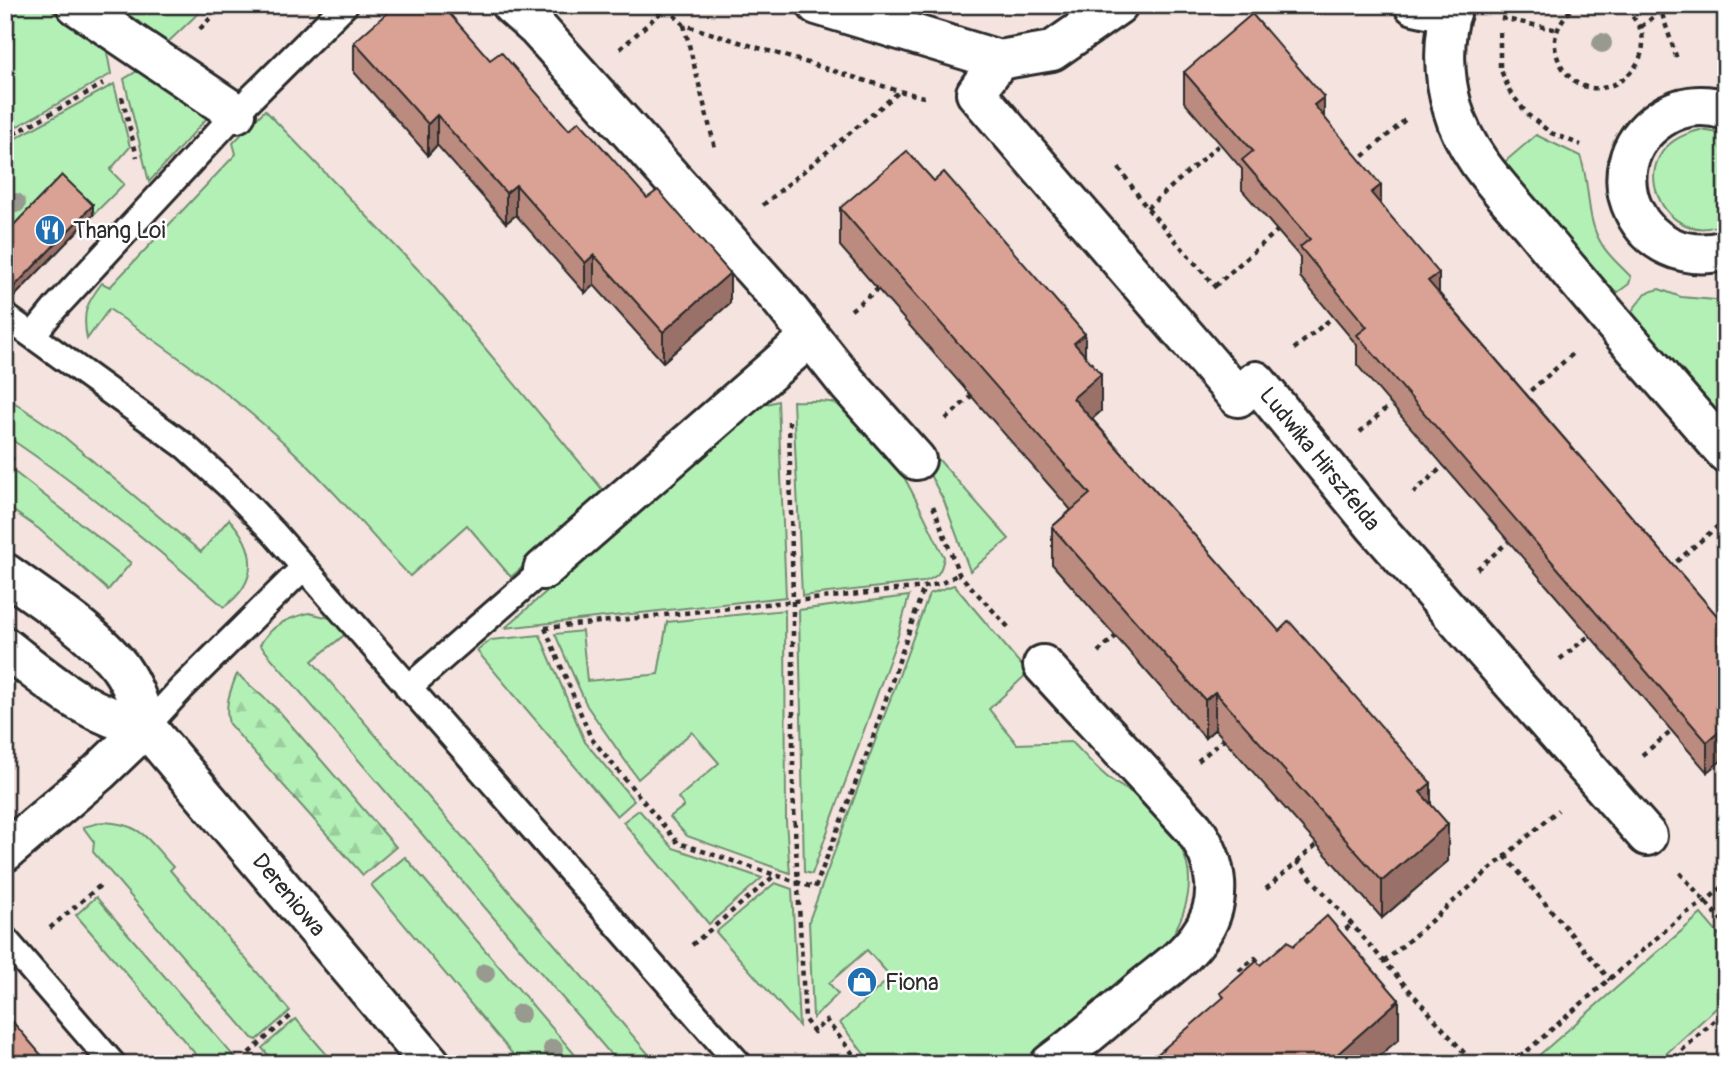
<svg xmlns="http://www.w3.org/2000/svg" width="1731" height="1069" viewBox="0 0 1731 1069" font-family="Pangolin,sans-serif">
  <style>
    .green { fill: #b3f0b6; stroke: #6f8e70; stroke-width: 2 }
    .forest { fill: url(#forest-firs); stroke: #6f8e70; stroke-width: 2 }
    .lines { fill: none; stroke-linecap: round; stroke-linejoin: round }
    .service-casing { stroke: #2b2b2b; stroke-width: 30 }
    .minor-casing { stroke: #2b2b2b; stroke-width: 44 }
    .path { stroke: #2b2b2b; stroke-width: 4.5; stroke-dasharray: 5 5; stroke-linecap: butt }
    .service { stroke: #fff; stroke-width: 24 }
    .minor { stroke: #fff; stroke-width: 38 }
    .tree { fill: #98998f }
    .wall { fill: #bb8b7f; stroke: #2b2b2b; stroke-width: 2 }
    .shaded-wall { fill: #997168; stroke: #2b2b2b; stroke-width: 2 }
    .building { fill: #daa294; stroke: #2b2b2b; stroke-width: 2 }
    .labels { text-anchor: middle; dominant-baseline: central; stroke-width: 5; stroke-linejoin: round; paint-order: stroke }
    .poi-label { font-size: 23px; fill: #2b2b2b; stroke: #fff; text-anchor: start }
    .street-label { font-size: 23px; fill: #2b2b2b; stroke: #fff }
  </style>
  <defs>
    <pattern id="forest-firs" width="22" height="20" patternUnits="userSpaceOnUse" patternTransform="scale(1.75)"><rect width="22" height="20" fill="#b3f0b6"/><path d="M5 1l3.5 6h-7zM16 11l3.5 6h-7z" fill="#9ace9d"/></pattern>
  </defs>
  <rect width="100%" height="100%" fill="#f4e3df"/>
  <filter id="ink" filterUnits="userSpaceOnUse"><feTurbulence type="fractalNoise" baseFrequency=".0143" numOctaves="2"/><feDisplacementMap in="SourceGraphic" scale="14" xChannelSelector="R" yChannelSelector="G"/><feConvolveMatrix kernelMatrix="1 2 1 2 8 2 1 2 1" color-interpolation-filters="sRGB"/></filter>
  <g filter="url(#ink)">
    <!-- green -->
    <g class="green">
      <path d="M5,5h39l62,42 5,27 -106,59z"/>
      <path d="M103,5h104l-43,41z"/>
      <path d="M139,70l69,47 -59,65 -25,-103z"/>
      <path d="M114,84l16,63 -20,23 14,14 -29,29 -33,-28 -55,57 -2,-98z"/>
      <path d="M265,110l165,172 177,213 -96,82 -44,-52 -57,51c-38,-40 -74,-84 -114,-122 -57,-55 -121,-100 -187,-145l-22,30c-5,-27 -1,-35 15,-56l8,4 126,-133 -3,-11z"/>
      <path d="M1700,130l19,3 7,5v83c-58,36 -114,-71 -26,-91z"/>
      <path d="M1536,135l44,21c11,28 5,61 21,87 7,13 20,23 30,34l-2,7 -15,11 -113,-130z"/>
      <path d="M1659,289l22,8 45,4v121h-5l-90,-110 15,-19z"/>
      <path d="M5,396l57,39 139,117 28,-33c28,30 30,63 -5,88 -70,-62 -142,-120 -219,-172z"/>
      <path d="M778,401l8,196 -281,31 241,-212 17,-11z"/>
      <path d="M793,401c13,1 32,-2 44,3 51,23 83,105 107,153 -3,16 -6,20 -21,25l-121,14z"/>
      <path d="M931,451l78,88 -39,32 -26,-70 -22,-41z"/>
      <path d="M12,470l119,93 -23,27 -69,-61 -34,-24v-27z"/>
      <path d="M954,585l74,88 -39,36 28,35 55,-2c11,11 22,24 34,34 12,11 29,16 40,27 50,46 57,89 18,146l-140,115h-152l-32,-41 51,-46 -24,-27 -38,33 9,11 -25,24 -4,-97 120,-327z"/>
      <path d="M909,596l-12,43 -85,235 -8,-2 -5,-262z"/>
      <path d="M785,610l1,212 4,51 -103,-37 -17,-19 14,-11 -6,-8 41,-35 -27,-31 -54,47 -51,-73 -32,-72 27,-3 5,50 64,-6 7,-1 9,-52z"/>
      <path d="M309,613l29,7 10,12 -36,29 345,403h-38l-359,-419c11,-20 28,-27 49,-32z"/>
      <path d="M540,635l45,107 49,59 -17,15 -140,-165 14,-11z"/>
      <path d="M639,810l34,38 89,30 -53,46 -86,-102z"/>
      <path d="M103,822c41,2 45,18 70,45l-3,3 120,141 -33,29 -5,-2 -159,-186 1,-10 -11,-15z"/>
      <path d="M405,857l178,207h-62l-150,-179z"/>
      <path d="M775,883l17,6 7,137 -83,-94z"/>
      <path d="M96,897l141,163 -5,4h-28l-128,-149z"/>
      <path d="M1701,914l25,29v56l-71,65h-126z"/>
      <path d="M296,1019l39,45h-59l-14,-16z"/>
    </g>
    <!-- forest -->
    <path class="forest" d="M237,674l42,37 117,136 -33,28 -134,-151c-5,-18 1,-33 8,-50z"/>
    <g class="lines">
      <!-- service casing -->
      <g class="service-casing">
        <g id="service">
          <path d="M5,316l180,130 46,42 42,44 466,532"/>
          <path d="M33,335l23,-28 180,-194 109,-108"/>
          <path d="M408,688l135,-118"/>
          <path d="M146,727l36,-39 122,-121"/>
          <path d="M5,939l108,125"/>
        </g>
      </g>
      <!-- minor casing -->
      <g class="minor-casing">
        <g id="minor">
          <path d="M76,5l160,108"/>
          <path d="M511,5l26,23 244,272 67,84 68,76"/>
          <path d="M817,5l182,55"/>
          <path d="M1118,5l-66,46 -53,9 -23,33 262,304 18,-16 119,145 272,310"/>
          <path d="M1414,5l37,8"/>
          <path d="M1453,5c-11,32 -10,72 0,105 13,47 53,84 83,121 62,75 126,148 190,222"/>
          <path d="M1726,110c-23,-7 -46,-5 -66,9 -71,48 -20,155 66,131"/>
          <path d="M543,570l267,-233"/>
          <path d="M5,573c35,25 90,61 115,94 13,18 20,39 26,60l285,337"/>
          <path d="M5,647c46,36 81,68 141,80"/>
          <path d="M1043,665l151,164c25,34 30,75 4,109 -16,22 -40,37 -60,54 -29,25 -57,49 -88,72"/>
          <path d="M5,852l94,-80 47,-45"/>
        </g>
      </g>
      <!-- path -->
      <g class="path">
        <path d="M1579,5c-13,6 -22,21 -24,35 -1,11 3,21 9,30 36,53 120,-22 55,-65"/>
        <path d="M1659,5l18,54"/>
        <path d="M667,8l17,17 215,66 29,7"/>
        <path d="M1501,18l57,12"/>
        <path d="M684,25l31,123"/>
        <path d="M1641,27l27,-22"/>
        <path d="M200,29l23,-24"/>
        <path d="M1500,32v36l10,24 18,23 23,18 30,12"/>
        <path d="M620,49l49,-44"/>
        <path d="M122,97l15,60"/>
        <path d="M5,139l98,-55"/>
        <path d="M1356,163l49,-43"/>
        <path d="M1119,168l28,40 68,78 -4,3"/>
        <path d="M763,205l136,-113"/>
        <path d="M1147,208l73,-64"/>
        <path d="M1215,286l62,-55"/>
        <path d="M851,310l27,-21"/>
        <path d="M1294,349l39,-32"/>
        <path d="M1523,397l52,-45"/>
        <path d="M946,419l25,-23"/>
        <path d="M789,421l4,180v189l12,230 9,12 12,-12 35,44"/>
        <path d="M1360,432l30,-27"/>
        <path d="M5,468l8,-11"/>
        <path d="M1413,493l35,-31"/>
        <path d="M933,506l26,68 52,56"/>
        <path d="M1669,568l57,-49"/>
        <path d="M1477,569l31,-27"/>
        <path d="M545,628l46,110 87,105 137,45 56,-145 53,-156"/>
        <path d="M545,628l379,-41 18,-4 17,-9"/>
        <path d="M1098,652l18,-16"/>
        <path d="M1560,659l29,-23"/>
        <path d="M1642,755l30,-24"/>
        <path d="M1198,761l26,-22"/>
        <path d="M1505,856l105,124"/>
        <path d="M1297,862l20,-18"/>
        <path d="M1680,873l46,52"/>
        <path d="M1266,889l31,-27 177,202"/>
        <path d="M50,928l53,-45"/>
        <path d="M1338,936l13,-11"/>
        <path d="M692,945l82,-69"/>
        <path d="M1384,962l174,-152"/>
        <path d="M1239,971l16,-13 6,7"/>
        <path d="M249,1053l44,-39"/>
        <path d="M248,1064l6,-6"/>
        <path d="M1512,1064l171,-149 22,-13 21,-18"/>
        <path d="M1667,1064l59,-54"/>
      </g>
      <!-- service -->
      <use href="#service" class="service"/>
      <!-- minor -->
      <use href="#minor" class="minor"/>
    </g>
    <!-- trees -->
    <g class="tree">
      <circle cx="1602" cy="43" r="10"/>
      <circle cx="16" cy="203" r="10"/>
      <circle cx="485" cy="973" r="10"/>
      <circle cx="520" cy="1014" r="10"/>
      <circle cx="553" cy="1049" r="10"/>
    </g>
    <!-- wall -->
    <g class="wall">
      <path d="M354,42l136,18 79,70 161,173 -67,59 -69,-77 -9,8 -69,-78 -10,8 -69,-78 -9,10 -74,-83z"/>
      <path d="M1184,72l140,45 115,176 287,333 -19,146 -350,-407v-20l-57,-68v-20l-58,-67v-21l-58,-67z"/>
      <path d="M840,208l245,147 16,56 -9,8 339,385 17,57 -66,57 -167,-189 -10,9 -153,-174v-37l19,-17 -231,-264z"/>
      <path d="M93,215l-84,87h-4v-68z"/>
    </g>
    <!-- shaded-wall -->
    <g class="shaded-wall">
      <path d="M1324,97v30l-10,-22z"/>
      <path d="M437,115v30l-9,10v-31z"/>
      <path d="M516,185v30l-10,8v-30z"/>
      <path d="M1381,185v30l-10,-22z"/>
      <path d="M93,205v10l-84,87v-10z"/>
      <path d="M594,255v30l-9,8v-30z"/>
      <path d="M730,273v30l-67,59v-30z"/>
      <path d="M1439,273v30l-11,-22z"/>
      <path d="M1085,334v38l-11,-29z"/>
      <path d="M1101,374v37l-28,25v-38z"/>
      <path d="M1215,692v37l-10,9v-38z"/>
      <path d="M1726,726v31l-19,15v-30z"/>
      <path d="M1431,783v38l-11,-29z"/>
      <path d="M1448,824v37l-66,57v-37z"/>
      <path d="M1399,1000v39l-29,25h-44z"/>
    </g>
    <!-- building -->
    <g class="building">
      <path d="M396,5h46l48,55 11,-8 68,78 10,-9 68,77 11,-8 72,83 -67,59 -69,-77 -9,8 -69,-78 -10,8 -69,-78 -9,9 -74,-82z"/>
      <path d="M1252,14l72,83 -10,8 67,80 -10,8 68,80 -11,8 298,345v100l-19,16 -350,-407 10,-8 -67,-80 10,-8 -68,-79 11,-9 -69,-79z"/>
      <path d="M907,151l27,30 10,-9 141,162 -11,9 27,31 -28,24 206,233 10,-10 142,162 -11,9 28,32 -66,57 -167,-189 -10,8 -153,-173 38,-33 -250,-286z"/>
      <path d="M62,175l31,30 -84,87h-4v-58z"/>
      <path d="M1327,916l72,84 -73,64h-180l78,-67 -4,-4 37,-32 3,4 28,-24 5,5z"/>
      <path d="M5,1013l44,51h-44z"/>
    </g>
  </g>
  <!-- icons -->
  <defs>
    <g id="restaurant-disc" transform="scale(1.575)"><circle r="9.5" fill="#1f6fb2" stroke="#fff"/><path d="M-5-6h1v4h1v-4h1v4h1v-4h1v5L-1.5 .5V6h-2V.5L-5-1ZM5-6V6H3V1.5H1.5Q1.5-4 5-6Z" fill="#fff"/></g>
    <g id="shop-disc" transform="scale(1.575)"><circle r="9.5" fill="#1f6fb2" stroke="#fff"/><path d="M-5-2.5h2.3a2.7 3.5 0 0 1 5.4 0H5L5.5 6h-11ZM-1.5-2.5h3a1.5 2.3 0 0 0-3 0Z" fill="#fff"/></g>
  </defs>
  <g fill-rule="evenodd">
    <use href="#restaurant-disc" x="50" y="230"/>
    <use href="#shop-disc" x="862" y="982"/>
  </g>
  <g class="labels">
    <!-- poi labels -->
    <g class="poi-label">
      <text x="73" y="230">Thang Loi</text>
      <text x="885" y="982">Fiona</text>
    </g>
    <!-- street labels -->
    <g class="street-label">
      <text transform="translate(1320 459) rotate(51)">Ludwika Hirszfelda</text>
      <text transform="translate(289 895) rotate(50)">Dereniowa</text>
    </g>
  </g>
  <!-- margin -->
  <rect width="1731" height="1069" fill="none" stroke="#fff" stroke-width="28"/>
  <rect x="14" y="14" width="1703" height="1041" fill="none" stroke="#2b2b2b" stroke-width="2.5" filter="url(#ink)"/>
</svg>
